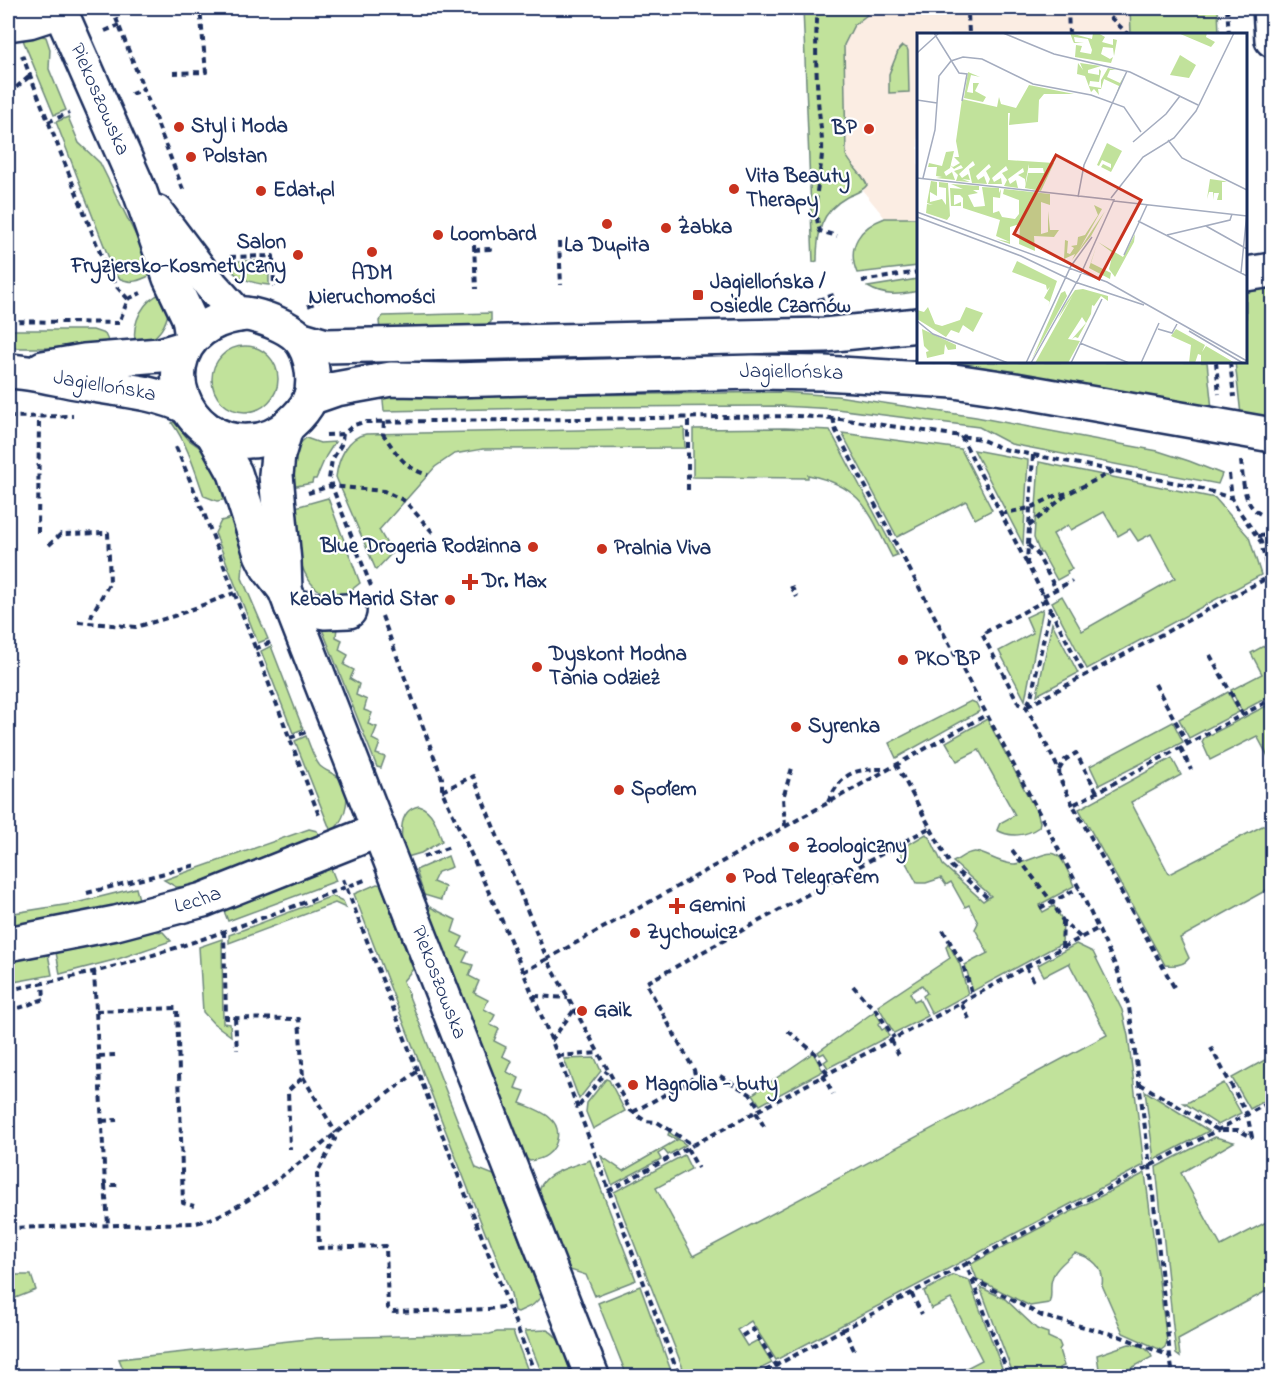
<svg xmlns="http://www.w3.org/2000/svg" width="1280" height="1384" viewBox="0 0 1280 1384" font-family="'Indie Flower',sans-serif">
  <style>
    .built { fill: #fbede3 }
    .green { fill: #c1e29b; stroke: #6e887c; stroke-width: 1.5 }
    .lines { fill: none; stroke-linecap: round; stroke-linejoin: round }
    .minor-casing { stroke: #1b2f5e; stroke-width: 38 }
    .major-casing { stroke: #1b2f5e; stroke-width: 38 }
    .path { stroke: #1b2f5e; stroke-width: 4; stroke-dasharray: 6 4.5; stroke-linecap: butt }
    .minor { stroke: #fff; stroke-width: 33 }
    .major { stroke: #fff; stroke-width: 33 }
    .poi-dot { fill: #c8321e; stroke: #fff; stroke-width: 2 }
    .labels { text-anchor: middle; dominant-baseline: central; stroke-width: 4.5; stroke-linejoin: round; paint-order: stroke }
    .street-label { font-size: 21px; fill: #1b2f5e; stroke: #fff }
    .poi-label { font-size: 21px; font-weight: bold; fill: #1b2f5e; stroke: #fff; text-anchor: start }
    .inset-road { fill: none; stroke: #a4acbf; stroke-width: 1.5 }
    .view { fill: #c8321e; fill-opacity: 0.15; stroke: #c8321e; stroke-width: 3 }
    .inset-edge { fill: none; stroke: #1b2f5e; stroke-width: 3 }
  </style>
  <rect width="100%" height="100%" fill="#fff"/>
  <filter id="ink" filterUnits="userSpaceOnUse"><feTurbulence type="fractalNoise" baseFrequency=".0167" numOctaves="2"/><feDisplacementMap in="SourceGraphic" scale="12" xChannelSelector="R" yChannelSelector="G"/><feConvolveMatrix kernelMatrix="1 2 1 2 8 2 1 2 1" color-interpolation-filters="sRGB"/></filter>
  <g filter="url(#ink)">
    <!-- built -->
    <path class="built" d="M860,8h270l1,26h-213v184h-33l-22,-27 4,-6 -1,-4 -14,-14 -6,-12 -2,-110 10,-20 13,-10z"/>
    <!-- green -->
    <g class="green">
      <path d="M803,8h57l7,7 -13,10 -10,20 2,110c6,12 18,21 21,30 -5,7 -12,8 -20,12 -27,15 -30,36 -30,64l-4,1z"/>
      <path d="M1130,8h88l1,26h-88z"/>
      <path d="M33,33l13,4 4,12 -1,20 17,41 -12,5 -33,-80z"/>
      <path d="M902,46l5,2 1,3 1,41 -20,1v-19l10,-25z"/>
      <path d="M68,117l11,26 21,20 54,109 -1,2c-14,7 -22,11 -36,3l-7,-16 -54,-139z"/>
      <path d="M885,218h33v48l-61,7c-11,-27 3,-46 28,-55z"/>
      <path d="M224,261h38l7,5v19c-19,-2 -35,-7 -45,-24z"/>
      <path d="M918,279v12c-19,4 -33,6 -50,-4z"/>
      <path d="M1265,284l7,5v132l-31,-6 -6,-53h11v-74z"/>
      <path d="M162,293l7,16c-3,17 -9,25 -23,35l-11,-2c-3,-20 8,-42 27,-49z"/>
      <path d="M491,313v9l-7,6 -104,2 -1,-9 4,-5z"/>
      <path d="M8,330h85l12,4 5,11 -3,3h-99z"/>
      <circle cx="245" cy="379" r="33"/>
      <path d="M921,362h286l5,47 -222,-41z"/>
      <path d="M416,388l103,8 261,-4 57,4 139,21 182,34 31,10 33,13 -4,10 -207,-40 -32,-17 -143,-18 -55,-3 -191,1 -206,4 -2,-20z"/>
      <path d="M174,422l15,18 20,14 20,45 -12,2 -13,-5c-9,-25 -16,-51 -32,-73z"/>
      <path d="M684,428l1,20 -202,1 -29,5 -19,13 -56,63 13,23 -16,17 -40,-93c2,-17 11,-40 30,-43z"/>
      <path d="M785,428l45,2 67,125 -5,2c-23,-45 -29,-71 -84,-82v3l-115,-1v-48z"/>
      <path d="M842,433l119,16 31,61 -17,9 -9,-18 -69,36z"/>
      <path d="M306,438l14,5 15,-1 -9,14 -10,23h-3l-1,4 -21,4 -3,-20 8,-20z"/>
      <path d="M974,450l54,10 -5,84z"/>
      <path d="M1039,462l176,36 34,39 12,38 -174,94 -35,-67 10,-6 20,35 93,-53 -24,-44 -13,7 -8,-12 -12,7 -14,-24 -33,18 -3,-5 -15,9 19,35 -5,2 1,3 -11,6 -15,-27h-2l-6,-15z"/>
      <path d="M328,498l32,85 -19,15c-45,-3 -44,-56 -49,-90z"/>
      <path d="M232,518l12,32 -2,28 26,61 -10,4 -43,-110 6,-12z"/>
      <path d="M1043,609l-18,91 -26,-49 34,-18 -7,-16z"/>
      <path d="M1052,623l26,50 -41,22z"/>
      <path d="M320,624l17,3 -1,10 6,3 -3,10 9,5 -4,10 10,5 -4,9 9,5 -3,11 11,5 -3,10 8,3 -4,11 9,3 -5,12 8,4 -4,11 9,3 -4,11 -4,-1z"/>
      <path d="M1272,633v62l-30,16 -11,-21 31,-16 -11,-21 20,-11 -3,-6z"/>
      <path d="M271,646l32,83 -10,4 -32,-82z"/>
      <path d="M1228,692l11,20 -50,26 -10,-19z"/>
      <path d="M971,701l5,2 4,8 -84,47 -7,-15z"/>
      <path d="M1272,703v61l-15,-28 -47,24 -8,-18 2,-4z"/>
      <path d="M987,719l51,96 2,7 -1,5c-13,9 -29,11 -42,3l3,-7 15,-8 -36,-65 -22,11 -11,-19z"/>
      <path d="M1173,722l10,20 -84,43 -9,-19z"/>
      <path d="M306,736c4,9 7,22 14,30 5,5 14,7 19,12 14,15 7,39 -5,52l-4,-1 -35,-88z"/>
      <path d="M1172,758l9,17 -50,27 38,72 103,-53v66l-92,51 9,20c-5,8 -15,8 -24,7l-86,-156z"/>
      <path d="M419,806c14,4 19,22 23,35l-21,12 -14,4c-7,-15 -11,-47 12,-51z"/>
      <path d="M309,829l8,2 4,8 -130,47 -15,1 -12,-7z"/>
      <path d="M926,834l5,6 12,25 40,36 8,-5 -38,-34c6,-3 14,-10 21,-10 9,-1 24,12 40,12 11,0 32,-14 41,-10 9,3 15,23 19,32l-35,19 4,7 11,-6 9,15 -1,22 -89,48 -8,-26 23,-12 -13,-24 3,-6 -9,-18 -4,2 -14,-25 -5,3 -5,-7 -15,5h-9l-18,-33z"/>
      <path d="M448,856l4,11 -14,5 -5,10 12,5 -4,13 -17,-5 -8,-25z"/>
      <path d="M330,866l6,15 -108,40 -6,-15z"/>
      <path d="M377,884l4,1 32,84 -10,12 73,187 18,7 45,116 1,7 -7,7 -15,7 -4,-1 -3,-17 -23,-59h-2l-132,-341z"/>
      <path d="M136,888l4,15 -132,30v-19l68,-11z"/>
      <path d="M332,896l11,5 3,7 -11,-5 -106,40v-8z"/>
      <path d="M426,905l30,15 -4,12 11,5 -5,10 10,5 -5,10 10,3 -4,11 10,5 -5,12 14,7 -4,9 11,6 -5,10 9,4 -5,12 12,6 -4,9 10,5 -5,11 12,6 -4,10 10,3 -5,12c10,4 23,8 30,15 12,10 9,28 -3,37 -5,4 -11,5 -17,6l-6,-4z"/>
      <path d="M153,931l10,1 8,9 -53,18 -58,15 -4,-22z"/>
      <path d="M222,939l1,84 7,1 1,12 -18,-13 -10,-11 -4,-65z"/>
      <path d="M948,943l12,22 8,29 -36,20 -9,-18 4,-3 -5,-8 -12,8 4,8 5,-2 9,17 -34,17 -16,-27 72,-48 -4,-11z"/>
      <path d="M1076,944l17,8 29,58 6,26 16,129 -368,195 -25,-39 -14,9 10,16 11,-6 14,23 -26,13h-60l-72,-184 70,-37 7,14 -35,19 37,68 414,-221 -38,-72 -25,13 -6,-11z"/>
      <path d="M48,954l4,21 -44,8v-22z"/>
      <path d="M875,1011l6,11 -3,2 4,6 3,-2 4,8 -61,32 -4,-6 4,-3 -4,-6 -4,2 -2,-3z"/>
      <path d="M813,1053l10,18 -63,34 -7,-11z"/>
      <path d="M1272,1056v41l-22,12 -18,-31z"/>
      <path d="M595,1058l6,13 -22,28 -15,-40z"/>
      <path d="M606,1079l3,1 16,31 -32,18 -7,-17 1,-9z"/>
      <path d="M1224,1083l17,30 -23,12 -34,-22h3z"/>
      <path d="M1145,1091l64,40 -55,29z"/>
      <path d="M669,1132l17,13 -18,10 -4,-5 -6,4 3,5 -49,26 -11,-29 22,15 54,-31 -9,-5z"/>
      <path d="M1215,1137l19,5 -53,31 40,73 51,-27v69l-94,51 2,18 -4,-3 -20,-187z"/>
      <path d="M590,1160l46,120 -41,16 -9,-21 -19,-6 -28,-72c-2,-24 32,-30 51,-37z"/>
      <path d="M1145,1173l22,169 -2,5 -4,3 -38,-17 -21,-48c3,-18 -11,-28 -27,-32 -8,6 -21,16 -23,26 -3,8 1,16 -3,24l-19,3 -53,-27 -6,-15z"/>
      <path d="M8,1275h23l5,15 -28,11z"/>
      <path d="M953,1275l16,5 36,96h-54l31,-16 -31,-61 -20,10 -7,-18z"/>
      <path d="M640,1286l33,90h-46l-29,-73z"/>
      <path d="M980,1287l25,12 32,30 11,4v4l11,5 2,5 -2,3 5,16 -5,2 4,8h-49z"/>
      <path d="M547,1330c16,7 19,31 25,46h-29l-18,-45z"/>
      <path d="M497,1332h16l17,44h-404l-7,-17 198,-21 173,-4z"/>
      <path d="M1129,1344c9,0 20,4 23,13l-30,16 1,3h-23l-3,-21z"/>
    </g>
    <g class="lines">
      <!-- minor casing -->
      <g class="minor-casing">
        <g id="minor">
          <path id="s1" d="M59,8l81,184 30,86 19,40 3,19"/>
          <path d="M8,24l21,-3 31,-10"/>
          <path d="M156,212l55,73 27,30"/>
          <path d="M1246,274l26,-4"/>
          <path d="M246,314c15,2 42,12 53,24 13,15 17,43 11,61 -4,9 -12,18 -20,25 -11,10 -26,17 -41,17 -65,4 -100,-84 -38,-117 11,-6 22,-9 35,-10z"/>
          <path d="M299,338l27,8 499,-11 93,-10"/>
          <path d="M43,368l41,-7 76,-6 24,-7"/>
          <path id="s2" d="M8,371c25,1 49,8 74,12 36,7 71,8 105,24"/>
          <path id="s3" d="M310,398l26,-9 55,-10 60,1 302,-8 71,1 130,8 61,9 257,45"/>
          <path id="s4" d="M212,432l23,41 26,81 7,14 17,22 307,786"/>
          <path d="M285,590l-1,-28 -8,-87 2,-20 8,-27"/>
          <path d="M291,606l34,6 24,-1"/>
          <path id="s5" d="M8,944l108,-21 87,-23 176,-70"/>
        </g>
      </g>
      <!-- major casing -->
      <g class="major-casing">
        <path id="major" d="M1270,8l2,32"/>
      </g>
      <!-- path -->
      <g class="path">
        <path d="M112,8l72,184"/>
        <path d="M818,8c-3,30 -2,61 0,91 1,18 5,37 4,55 -2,28 -11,50 -2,77l17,5"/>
        <path d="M965,8v5h3l1,21"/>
        <path d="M1068,8l1,26"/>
        <path d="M1227,8l2,26"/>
        <path d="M1110,17l18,17"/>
        <path d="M105,31l14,-6"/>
        <path d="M173,73l33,-1 -6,-64"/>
        <path d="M8,94l22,-18"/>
        <path d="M131,94l13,-5"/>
        <path d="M48,122l21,-9"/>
        <path d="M559,242l2,43"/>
        <path d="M474,245l2,44"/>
        <path d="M474,250l16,-1v-4"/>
        <path d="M230,257l43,-1 1,31"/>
        <path d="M862,281l56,-9"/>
        <path d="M128,299l13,-6"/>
        <path d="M818,300l19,-6"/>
        <path d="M308,306l11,-5"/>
        <path d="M8,321l111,2 9,-24 -11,-12 -16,-32 -79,-200"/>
        <path d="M1216,362l3,32"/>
        <path d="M1230,362l4,35"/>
        <path d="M8,417l65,-1"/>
        <path d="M833,418l3,13 243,457 38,81 12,38 21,159 20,190"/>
        <path d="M384,422l-1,12c14,20 21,34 45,41"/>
        <path d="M326,435l17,-1"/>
        <path d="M961,436l65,126"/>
        <path d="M176,447l29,69 115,302"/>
        <path d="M1033,455l-6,108 23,46 -19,88 -5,10 243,-130"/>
        <path d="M1241,461c3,23 1,53 31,56"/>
        <path d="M1229,474l3,24 5,10 24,34 11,50"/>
        <path d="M688,490v-73"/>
        <path d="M308,493l23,-7 53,5 21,10 30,34"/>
        <path d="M1001,514l29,-6 25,-12 14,-3 45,-22"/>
        <path d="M1029,526l37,-31"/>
        <path d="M38,533l1,-116"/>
        <path d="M1258,536l14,-1"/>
        <path d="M49,545l12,-11 47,-1 2,49 -18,32 -2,9"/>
        <path d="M1028,545l8,7 20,37"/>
        <path d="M371,586l-42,-107 3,-19 9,-15 2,-11 11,-9 10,-3 431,-6 38,2 128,18 19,3 23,10 189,37 40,12"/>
        <path d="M791,586l6,11"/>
        <path d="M1043,596l29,-15"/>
        <path d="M1046,600l-64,34 37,70 7,3 20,37 13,26 1,9 13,26"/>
        <path d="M1050,609l35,66"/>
        <path d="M382,616l60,162v13l61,132 55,133 121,320"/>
        <path d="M78,622l58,5 38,-11 60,-23"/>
        <path d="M255,649l16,-7"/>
        <path d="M1210,655l33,60"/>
        <path d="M1155,684l33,60"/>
        <path d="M290,738l16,-6"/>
        <path d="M1181,748l10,22"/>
        <path d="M896,764l55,102 37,32"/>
        <path d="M1059,770l6,-10 11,-7 21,39"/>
        <path d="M442,791l31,-15 74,183 439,-244"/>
        <path d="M828,802c15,-31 26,-33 58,-33"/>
        <path d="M785,826l-2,-28 9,-30"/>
        <path d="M1012,850l40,52 11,19 18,17"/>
        <path d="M423,857l27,-10"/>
        <path d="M343,879l193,497"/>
        <path d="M87,893l109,-28"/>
        <path d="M1040,908l39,-20"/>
        <path d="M943,930l20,35 10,32"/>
        <path d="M224,931l2,87 73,1 4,58 -15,14 2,58"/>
        <path d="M1062,948l1,-26"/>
        <path d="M1026,967l73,-39"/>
        <path d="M94,971l11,214h15"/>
        <path d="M523,972l24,-13 83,151 15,11 12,1 36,23 268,-142 8,16"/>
        <path d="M853,986l13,15 11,10 17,27"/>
        <path d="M1174,987l-101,-182 199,-106"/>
        <path d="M8,990c31,-6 62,-12 93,-20 90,-24 177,-58 264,-90"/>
        <path d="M534,996l34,2"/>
        <path d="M961,1003l65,-36 9,16"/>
        <path d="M8,1010c13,-1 23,-7 36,-11l-1,-16"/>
        <path d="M96,1011l81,-3 6,195 11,3"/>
        <path d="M235,1018l2,32"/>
        <path d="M788,1031l27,22 12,20"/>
        <path d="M891,1040l9,17"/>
        <path d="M551,1041l23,-31"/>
        <path d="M99,1056l16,-1"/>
        <path d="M558,1056l40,-3"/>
        <path d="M823,1075l10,19"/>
        <path d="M720,1076l30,18 10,15"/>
        <path d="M303,1077l33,56"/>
        <path d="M1140,1084l78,46h20l14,7 -5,-23 -36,-66"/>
        <path d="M579,1106l28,-35"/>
        <path d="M633,1112l57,-31 5,-6 -1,-5 -48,-87 283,-155"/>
        <path d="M756,1112l10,18"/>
        <path d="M102,1121l15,-1"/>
        <path d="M333,1136l2,3 -18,35 2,74 67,-2 2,62 5,4 96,-3 19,-3"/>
        <path d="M687,1148l11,20"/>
        <path d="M105,1185l3,39"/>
        <path d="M608,1191l85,-46"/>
        <path d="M8,1228l187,-5c43,-7 107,-62 142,-91 27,-21 54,-41 81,-61"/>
        <path d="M966,1264l306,-163"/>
        <path d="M973,1279l69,37 77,20 51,20 3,20"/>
        <path d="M911,1293l11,21"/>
        <path d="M742,1336l11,-7 30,47"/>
        <path d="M854,1350l-10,-21 122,-65 43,112"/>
        <path d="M756,1376l88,-47"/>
      </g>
      <!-- minor -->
      <use href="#minor" class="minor"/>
      <!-- major -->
      <use href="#major" class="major"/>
    </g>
  </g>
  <!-- markers -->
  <g class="poi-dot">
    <circle cx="179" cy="127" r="6"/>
    <circle cx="869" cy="129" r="6"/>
    <circle cx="191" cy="157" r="6"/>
    <circle cx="734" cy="189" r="6"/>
    <circle cx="261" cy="191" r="6"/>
    <circle cx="607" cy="224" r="6"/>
    <circle cx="666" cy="228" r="6"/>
    <circle cx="438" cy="235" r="6"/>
    <circle cx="372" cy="252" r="6"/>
    <circle cx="298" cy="255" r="6"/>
    <rect x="692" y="289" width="12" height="12" rx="3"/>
    <circle cx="533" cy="547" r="6"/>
    <circle cx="602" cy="549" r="6"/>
    <path d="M467 573h6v6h6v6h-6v6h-6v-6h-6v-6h6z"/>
    <circle cx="450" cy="600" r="6"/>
    <circle cx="903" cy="660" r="6"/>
    <circle cx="537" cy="667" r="6"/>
    <circle cx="796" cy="727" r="6"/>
    <circle cx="619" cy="790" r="6"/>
    <circle cx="794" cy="847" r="6"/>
    <circle cx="731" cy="878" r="6"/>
    <path d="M674 897h6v6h6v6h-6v6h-6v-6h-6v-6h6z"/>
    <circle cx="635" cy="933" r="6"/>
    <circle cx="582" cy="1011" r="6"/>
    <circle cx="633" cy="1085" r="6"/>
  </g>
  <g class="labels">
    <!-- street labels -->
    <g class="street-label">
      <text stroke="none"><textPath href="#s1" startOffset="100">Piekoszowska</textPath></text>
      <text stroke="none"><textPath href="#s3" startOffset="484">Jagiellońska</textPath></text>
      <text stroke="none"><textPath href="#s2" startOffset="98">Jagiellońska</textPath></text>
      <text stroke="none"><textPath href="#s5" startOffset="195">Lecha</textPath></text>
      <text stroke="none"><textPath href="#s4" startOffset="597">Piekoszowska</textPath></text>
    </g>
    <!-- poi labels -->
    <g class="poi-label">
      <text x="191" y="127">Styl i Moda</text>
      <text x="857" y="129" text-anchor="end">BP</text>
      <text x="203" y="157">Polstan</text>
      <text x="746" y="177">Vita Beauty<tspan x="746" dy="24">Therapy</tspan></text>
      <text x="273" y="191">Edat.pl</text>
      <text x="678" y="228">Żabka</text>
      <text x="450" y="235">Loombard</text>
      <text x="286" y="243" text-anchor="end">Salon<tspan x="286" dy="24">Fryzjersko-Kosmetyczny</tspan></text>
      <text x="607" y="246" text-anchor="middle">La Dupita</text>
      <text x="372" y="274" text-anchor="middle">ADM<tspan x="372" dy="24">Nieruchomości</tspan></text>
      <text x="710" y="283">Jagiellońska /<tspan x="710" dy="24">Osiedle Czarnów</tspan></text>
      <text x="521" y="547" text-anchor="end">Blue Drogeria Rodzinna</text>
      <text x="614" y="549">Pralnia Viva</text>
      <text x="482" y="582">Dr. Max</text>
      <text x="438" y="600" text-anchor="end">Kebab Marid Star</text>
      <text x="549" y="655">Dyskont Modna<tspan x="549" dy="24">Tania Odzież</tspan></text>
      <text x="915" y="660">PKO BP</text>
      <text x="808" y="727">Syrenka</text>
      <text x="631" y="790">Społem</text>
      <text x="806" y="847">Zoologiczny</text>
      <text x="743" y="878">Pod Telegrafem</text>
      <text x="689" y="906">Gemini</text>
      <text x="647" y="933">Zychowicz</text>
      <text x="594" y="1011">Gaik</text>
      <text x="645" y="1085">Magnolia - buty</text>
    </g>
  </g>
  <!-- overview -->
  <g transform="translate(917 33)">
    <rect width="330" height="330" fill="#fff"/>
    <path d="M153,0l22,6 1,-6h5l7,4 -3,5 11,3v-6l4,1 -3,16 -1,-8 -10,-1 -2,7 9,5 3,-2 -2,6 -36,-6 1,-12 6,1 -2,6 11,2 1,-4 -4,-11 -14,-2 1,5 9,1h-10l-1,-2zM261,0h29l-1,4 9,5 -4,5zM263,22l16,10 -7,13 -19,-3zM161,30l5,7 -3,-7 21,3 -13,4v3l11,2v-6l2,2 -2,11 -9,-1 -1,5 12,2v-8l7,-12 8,2h-6l-3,7 13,6 5,-9 -11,27 5,-15 -15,-7 -3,10h-3l1,6 -5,-6 -3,3 -6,-16 -8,-2zM51,39l12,5 -9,-2 -4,17 6,1v-10h6l-4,8 11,6 -3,5 -19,-4zM112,52l45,9h-30l-5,6 -1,22 -29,3 1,-12h-2v47l46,3 -13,28 -16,-3 3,-15h16l-1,-5h-14v-4l-4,21v-6l-7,-4 6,-3 -1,-4 -15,11 2,5 6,-4 2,8 -14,-2 3,-6 -5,-7 6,-3 -2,-4 -14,12 2,4 7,-4 1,6h-14l2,-5 -4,-8 5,-4 -2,-3 -13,12 2,4 6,-4 3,8 -15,-1 -3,-14 6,-4 -2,-4 -14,13 3,4 6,-4 2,6 -8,-1 8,3 -14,-1 2,-6 -4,-4 9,-3 -2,-3 -7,4 -4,-4 3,2 7,-4 -6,-6h5l-3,-16 6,-42 35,8 2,-10 2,7 15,4zM190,110l15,8 -11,21 -10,-5 2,-3 8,4v-4l-9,-4 -3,6 -2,-1zM37,118l-4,17 -6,4 2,4 6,-4 3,8 -19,-2 6,-1 -6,-1 1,-9h-9l1,-4 13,3 4,-14zM293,146l14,2 3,1h-5v18h-5l2,-7h-5v7l-1,-8h-4l-2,7zM14,148l6,1v14l-7,-4v10l12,-3 4,6v-17l-7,-1v-5l9,1 2,33 -3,4 -21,-7 1,-9 6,1 -6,-2zM34,151l28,2v4h-6l5,3 -10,2 6,12 11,-1 -3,-19 17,1v5l2,-4 -1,9 -7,-1v16l6,-2 3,6 13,2 4,-5v-14l-16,-6 1,-5 46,5v11l-9,-3v32l7,-2v-21l2,19h9l-5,7 -20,-1 1,15 -16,-7 1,-20 -10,3v17l-14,-5 14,3 -14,-6 4,-16 -37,-12v-10l-3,-3h-6v10l7,-3v4h-10l-1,-18 13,1zM177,172l8,4 -23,41 26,-39 -14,25 -19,24 3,-6 -11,5 1,-19 3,1 -1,12 3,1 4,-6 -3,-2 6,-1 1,-8 7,-2 13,-20zM218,201l-1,8 -19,35 -6,-8 4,-16 -15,-11 25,15zM180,211l-6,19 20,10 -1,6 -21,-11zM100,228l40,20 -9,26 2,-5 -6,-4 6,-11 -3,3 -1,-5 -34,-13zM166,256l25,7v5l-7,-5 -9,13 2,-3 -2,-1 -1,9 -13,24 -3,-1 -3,2 14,-16 -4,-6 -14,22 12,2 -12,22h-33l38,-68 -15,24 6,-13 11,-16zM148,258l2,5 -35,63 29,-66zM11,274l7,17 7,2 18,-6 6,-13 17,6 -10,19 -10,-7 -4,8 -8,-3 -5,7 -29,-18v-9l7,2zM5,296l34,16v4l-8,1 -3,-6 -1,10 -17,4 -1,-6 3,-1 -5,-5zM259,296l29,16 -3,7 4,-6 29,17h-34v-8l-3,-1 -3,9h-6l2,-18 -20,-9z" fill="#c1e29b"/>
    <path class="inset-road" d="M17,0l25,40 8,1 -5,27M86,0l51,21 76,18 68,33M0,20l22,-20M0,67l20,3M251,107l14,18 65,32M216,109l33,-28 14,-18M0,145l197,22 -35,78 -48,85M6,145l12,-48 4,-54 12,-15 12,-4 19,2 51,25 58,11 33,12 17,25M161,164l6,-32 43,-94M194,165l32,-41 31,-19 22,-27 38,-78M197,168l133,15M0,179l190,70 140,79M0,184l104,39 54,26 69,23M221,188l109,55M289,193l41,23M250,202l63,-15 2,-6M207,222l23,-50M324,240l6,-61M0,288l16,13 75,29M241,296l14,4 5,-9M272,298l54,32M163,310l49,20M109,330l45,-97 21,-29M154,330l31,-64M224,330l18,-40"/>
    <path class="view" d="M139,122l85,45 -42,79 -85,-45z"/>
    <rect width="330" height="330" class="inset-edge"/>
  </g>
  <!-- margin -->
  <rect width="1280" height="1384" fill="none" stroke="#fff" stroke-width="30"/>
  <rect x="15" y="15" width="1250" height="1354" fill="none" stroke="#1b2f5e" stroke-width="2" filter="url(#ink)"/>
</svg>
